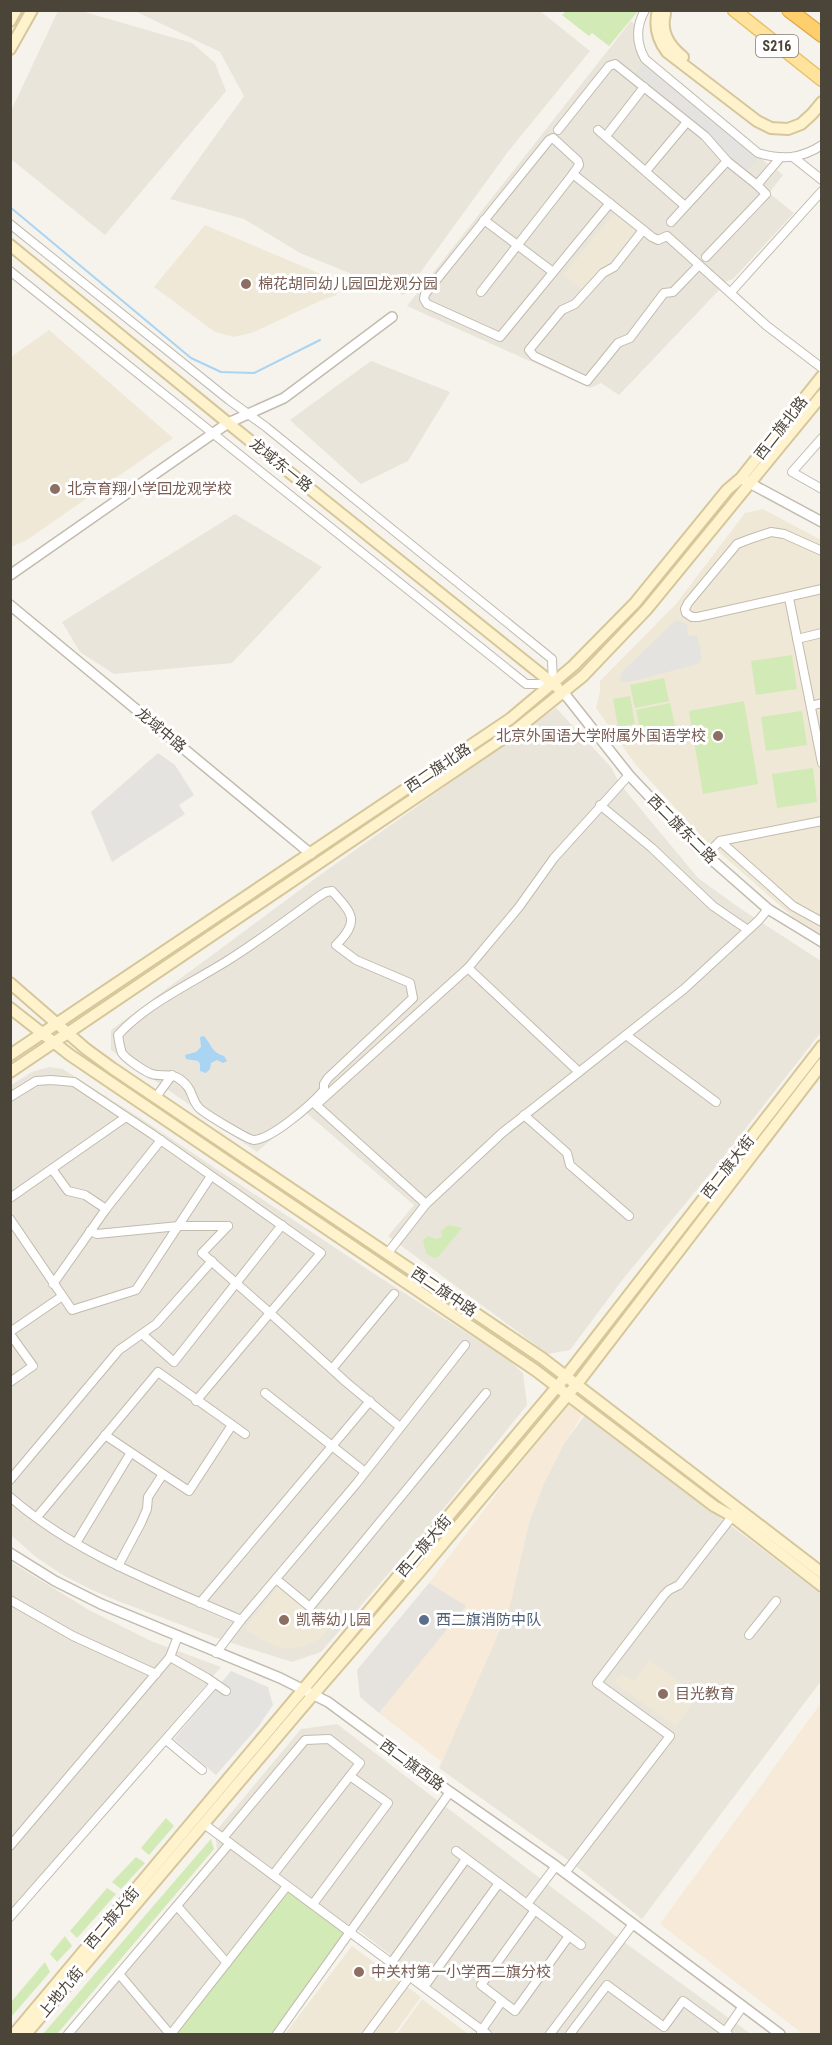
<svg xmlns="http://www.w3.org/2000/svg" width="832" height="2045" viewBox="0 0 832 2045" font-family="'Roboto Condensed','Noto Sans SC',sans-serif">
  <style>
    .residential { fill: #eae5da }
    .commercial { fill: #f7ead8 }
    .industrial { fill: #e6e2dd }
    .education { fill: #efe8d6 }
    .green { fill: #d2eab5 }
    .parking { fill: #e5e3e0 }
    .water { fill: #a9d4f2 }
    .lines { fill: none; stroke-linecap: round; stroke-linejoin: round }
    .stream { stroke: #a9d4f2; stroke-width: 2 }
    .minor-casing { stroke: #c2bbae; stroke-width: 10 }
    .tertiary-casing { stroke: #c2bbae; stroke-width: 12 }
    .secondary-casing { stroke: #d6c79b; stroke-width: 14 }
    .primary-casing { stroke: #e6c16a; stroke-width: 15 }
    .motorway-casing { stroke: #e0a43c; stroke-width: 16 }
    .minor { stroke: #fff; stroke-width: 8 }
    .tertiary { stroke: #fff; stroke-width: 9 }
    .secondary { stroke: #fff3cd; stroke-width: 10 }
    .primary { stroke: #ffe39c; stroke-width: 12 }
    .motorway { stroke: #ffcf6e; stroke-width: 14 }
    .education-dot { fill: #8d6e63; stroke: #fff; stroke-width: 2 }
    .service-dot { fill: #5c6f8a; stroke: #fff; stroke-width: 2 }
    .labels { text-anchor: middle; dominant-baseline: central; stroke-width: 6; stroke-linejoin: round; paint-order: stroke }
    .shield { fill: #fff; stroke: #817c74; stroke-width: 1.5 }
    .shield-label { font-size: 14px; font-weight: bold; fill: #4b4439 }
    .education-label { font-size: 15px; fill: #785e54; stroke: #fff; text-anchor: start }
    .street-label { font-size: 15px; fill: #4b4439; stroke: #fff }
    .service-label { font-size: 15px; fill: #4e5e75; stroke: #fff; text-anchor: start }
  </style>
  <rect width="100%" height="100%" fill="#f6f3ec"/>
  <!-- residential -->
  <g class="residential">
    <path d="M58,11h23l111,32 23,20 11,28 -121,144 -94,-76v-48z"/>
    <path d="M135,11h405l50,40 -83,102 -103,142 -104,-42 -56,-34 -74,-20 74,-103 -24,-44z"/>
    <path d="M631,21l6,5 -2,17 5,14 128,107 -8,10 7,7 10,-11 6,5 -14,18 25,20 -61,66 -8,3 -2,4 -104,109 -18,-12 -11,5 -183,-82z"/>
    <path d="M371,361l79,31 -42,69 -47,23 -71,-64z"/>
    <path d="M235,514l87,53 -90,96 -118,11 -34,-22 -18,-30z"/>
    <path d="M556,708l55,59 9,17 78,94 43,31 80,52v71l-103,132 -95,115 -53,71 -22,4 -160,-118 26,-31 -110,-94 -47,41 -146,-102v-20l209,-155z"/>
    <path d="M49,1067l14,2 77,49 233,155 133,85 17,15 4,32 -95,118 -111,129 -29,10 -76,-24 -98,-37 -28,-12 -29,-15 -25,-17 -25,-22 -1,-449 22,-14z"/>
    <path d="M585,1415l236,179v87l-179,238 -70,-56 -133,-95 70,-159 20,-87 15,-39 21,-41z"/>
    <path d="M11,1562l78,48 62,31 70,26 -210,244z"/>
    <path d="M337,1724l284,216 130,94h-264l2,-3 -140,-108 -77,111h-209l154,-184 -2,-18 86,-103z"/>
  </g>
  <!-- commercial -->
  <g class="commercial">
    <path d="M569,1403l10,3 5,6 -19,30 -21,41 -15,39 -20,87 -67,153 -63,-49 86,-106 -36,-24 77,-102z"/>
    <path d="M821,1703v331h-18l-143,-110z"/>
  </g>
  <!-- industrial -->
  <path class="industrial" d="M429,1583l37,23 -87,107 -19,-16 -3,-27z"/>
  <!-- education -->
  <g class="education">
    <path d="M615,212l22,18 -12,17 -43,43 -19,-15z"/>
    <path d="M205,225l130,55 2,15 -15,5 -68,32 -20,5 -19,-5 -61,-45z"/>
    <path d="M49,330l124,108 -146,102 -16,7v-190z"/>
    <path d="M763,509l58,31v394l-28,-17 -90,-79 -68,-74 -39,-56 4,-16v-11l76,-77 69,-91z"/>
    <path d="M279,1586l49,44 -7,8 -17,8 -20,3 -21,-9 -18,-12z"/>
    <path d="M649,1659l49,36 -22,31 -55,-38 -5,-6v-3l7,-4 11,6z"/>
    <path d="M352,1946l69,51 -27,37h-109z"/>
    <path d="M422,1999l46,35h-71z"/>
  </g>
  <!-- green -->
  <g class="green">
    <path d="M566,11v-1l72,1 -29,35 -17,-13 -3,3 -27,-21z"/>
    <path d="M792,655l5,34 -41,6 -5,-34z"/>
    <path d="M664,678l5,23 -34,7 -5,-23z"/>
    <path d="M630,696l5,28 -17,3 -5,-28z"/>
    <path d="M744,701l14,83 -55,10 -14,-83z"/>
    <path d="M670,703l5,23 -34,8 -5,-24z"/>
    <path d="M802,711l5,34 -41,6 -5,-34z"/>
    <path d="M813,768l4,34 -40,6 -5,-34z"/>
    <path d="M449,1225l13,3 -23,28 -5,2 -8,-5 -3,-13 5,-4 8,3 6,-2 -1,-6z"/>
    <path d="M166,1818l8,8 -25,29 -8,-7z"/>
    <path d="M211,1839l3,10 -157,185h-14z"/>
    <path d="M136,1857l9,6 -24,26 -9,-7z"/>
    <path d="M287,1886l64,46 -74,102h-106z"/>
    <path d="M107,1888l9,6 -39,44 -7,-7z"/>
    <path d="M65,1936l7,10 -15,16 -7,-8z"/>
    <path d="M45,1962l5,10 -39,45v-15z"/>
  </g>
  <!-- parking -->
  <g class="parking">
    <path d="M644,62l115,95 -14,15 -15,-13 -21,-24 -75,-61z"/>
    <path d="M676,620l11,4 1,12 9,-1 4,16v9l-3,4 -61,16 -11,2 -5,-1 -1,-4 3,-6z"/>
    <path d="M158,753l17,12 19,30 -15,10 6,9 -73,48 -21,-50z"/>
    <path d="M231,1671l37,16 5,18 -15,22 -42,48 -42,-36z"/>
  </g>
  <!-- water -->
  <path class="water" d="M204,1036c7,8 8,17 20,20l3,5 -4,2 -6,-3 -6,3 -1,6 -4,4 -6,-2v-7l-2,-3 -12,-2 -1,-4 11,-3 5,-5 -1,-10z"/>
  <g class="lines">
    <!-- stream -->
    <path class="stream" d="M10,207l181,151 30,14 33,1 66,-33"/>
    <!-- minor casing -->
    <g class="minor-casing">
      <g id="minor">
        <path d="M645,10c-9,16 -9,33 0,49l113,94c24,7 43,6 64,-8"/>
        <path d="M558,130l51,-64 6,-2 90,72 22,25 30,24 23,-27"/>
        <path d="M598,130l87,76"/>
        <path d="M606,136l38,-49"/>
        <path d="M793,157l29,23"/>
        <path d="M646,171l41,-49"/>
        <path d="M573,174l6,-9 -1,-4 -25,-23 -4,2 -124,154 -1,5 3,5 73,33 110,-134"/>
        <path d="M484,220l69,52"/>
        <path d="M671,222l56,-61"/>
        <path d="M10,224l219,176 37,27 286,232 1,25h-27l-516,-413"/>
        <path d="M643,230l-29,37 -11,6 -28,31 -13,6 -33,40 5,6 53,25 31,-38 12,-5 34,-45 9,-1 26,-27"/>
        <path d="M706,257l60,-63 -9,-9"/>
        <path d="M481,292l92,-118 79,63 6,3 9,-4 100,90 55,42"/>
        <path d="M731,292l91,-101"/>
        <path d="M822,438l-30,34 30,17"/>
        <path d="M822,551l-38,-17 -13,-2 -21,7 -13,5 -49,59 -3,6 1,4 6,4h6l124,-28"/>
        <path d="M789,598l33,165"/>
        <path d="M797,639l25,-6"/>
        <path d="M811,706l11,-3"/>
        <path d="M600,805l52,43 61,58 35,24"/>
        <path d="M720,841l73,65 29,16"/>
        <path d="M706,855l14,-14 102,-20"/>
        <path d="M332,891c21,23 28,30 4,54l20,15 54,23 3,15 -85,80 -4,6v6c-12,14 -52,49 -70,50 -6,0 -50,-27 -55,-32 -9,-10 -5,-20 -21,-30 -9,-5 -17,-1 -26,-4 -7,-2 -27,-16 -30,-21 -2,-5 -3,-13 -4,-18 29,-32 76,-53 112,-76 30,-19 59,-41 88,-62l8,-5z"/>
        <path d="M468,968l111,104"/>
        <path d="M626,1035l90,67"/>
        <path d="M10,1097l26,-16 15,-1 23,2 78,52 169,119 -51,60 76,69 54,45"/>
        <path d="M156,1097l16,-22"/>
        <path d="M524,1115l43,38 3,12 59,51"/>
        <path d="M52,1169l16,22 17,4 21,14"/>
        <path d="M10,1198l116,-81"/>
        <path d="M426,1204l-110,-99 152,-137 51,-61 35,-49 75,-83"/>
        <path d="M10,1219l62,91 64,-20 75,-114"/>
        <path d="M90,1231l7,3 82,-8h49"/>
        <path d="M387,1254l39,-50 76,-71 182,-144 75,-69 9,-11"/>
        <path d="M53,1284l53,-75 55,-69"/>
        <path d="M10,1332l51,-35"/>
        <path d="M10,1334l23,32 -23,16"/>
        <path d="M142,1334l32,28 108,-137"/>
        <path d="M332,1369l62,-75"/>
        <path d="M265,1393l100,79"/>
        <path d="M196,1401l74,-88 -68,-60 26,-27"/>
        <path d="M105,1435l58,39"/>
        <path d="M10,1480l109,-130 37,-26 56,-63"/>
        <path d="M10,1497c67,58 151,88 231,123"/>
        <path d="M37,1517l121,-145 87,62"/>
        <path d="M76,1543l54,-89"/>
        <path d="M118,1566l23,-43 6,-14 1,-12 15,-23 26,17 43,-66"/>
        <path d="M276,1579l34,28 176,-214"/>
        <path d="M10,1600l63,36 83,38"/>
        <path d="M200,1603l170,-202"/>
        <path d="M749,1635l27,-34"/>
        <path d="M216,1653l25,-33 115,-136 109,-139"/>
        <path d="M170,1657l37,21 19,13"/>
        <path d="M166,1740l36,30"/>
        <path d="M204,1824l283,210"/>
        <path d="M223,1838l82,-98 24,-1 31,24 -87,112"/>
        <path d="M10,1846l160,-189 8,-21"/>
        <path d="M565,1873l105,-137 -73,-53 67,-88 5,-5 10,-5 55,-71"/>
        <path d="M499,1883l82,62"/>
        <path d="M313,1904l75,-101 -38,-27"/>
        <path d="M527,1904l29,-38"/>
        <path d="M177,1906l50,57"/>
        <path d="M535,1910l-54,75 34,26 54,-75"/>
        <path d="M10,1917l204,-233"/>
        <path d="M392,1962l74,-103"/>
        <path d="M120,1975l50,59"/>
        <path d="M424,1987l75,-104 -43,-32"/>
        <path d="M481,2031l21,-30"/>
        <path d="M725,2032l18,-26"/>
        <path d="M68,2034l162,-191"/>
        <path d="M171,2034l116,-148"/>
        <path d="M277,2034l173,-242"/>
        <path d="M367,2034l43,-58"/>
        <path d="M550,2034l83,-110"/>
        <path d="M570,2034l37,-49 57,42 19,-26 45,33"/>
      </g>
    </g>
    <!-- tertiary casing -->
    <g class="tertiary-casing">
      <g id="tertiary">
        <path d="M744,480l78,42"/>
        <path d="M10,575l218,-152 56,-25 108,-81"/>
        <path d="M10,605l301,249"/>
        <path d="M564,693l65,82 66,70 73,64 54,33"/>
        <path d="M10,1553l45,28 46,23 179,74 48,24 122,90 106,74 224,168"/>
      </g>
    </g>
    <!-- secondary casing -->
    <g class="secondary-casing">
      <g id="secondary">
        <path d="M658,10c-4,16 -1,29 9,42l90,69 14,7 17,1 13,-5 11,-10 10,-12"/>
        <path d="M665,14c-5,18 4,32 18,43"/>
        <path d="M10,21l6,-11"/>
        <path d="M10,49l22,-39"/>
        <path d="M10,245l218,178 329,264"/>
        <path d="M10,983l76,66 26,19 430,290 280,215"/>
        <path d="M10,1008l60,47 465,315 179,136 18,10 90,70"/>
        <path d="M10,1055l500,-336 63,-53 62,-63 92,-113 14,-12 81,-102"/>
        <path d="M10,1072l507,-343 66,-53 63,-66 176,-215"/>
        <path d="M14,2034l552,-658 256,-330"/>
        <path d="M26,2034l274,-324 122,-141 155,-185 245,-320"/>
      </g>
    </g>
    <!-- primary casing -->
    <g class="primary-casing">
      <path id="primary" d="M734,10l88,70"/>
    </g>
    <!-- motorway casing -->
    <g class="motorway-casing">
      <path id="motorway" d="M789,10l33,25"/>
    </g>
    <!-- minor -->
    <use href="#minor" class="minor"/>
    <!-- tertiary -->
    <use href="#tertiary" class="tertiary"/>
    <!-- secondary -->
    <use href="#secondary" class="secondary"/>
    <!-- primary -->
    <use href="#primary" class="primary"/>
    <!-- motorway -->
    <use href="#motorway" class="motorway"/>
  </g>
  <!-- markers -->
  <g class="education-dot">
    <circle cx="246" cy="284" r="6"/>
    <circle cx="55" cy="489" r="6"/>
    <circle cx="718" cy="736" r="6"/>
    <circle cx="284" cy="1620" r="6"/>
    <circle cx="663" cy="1694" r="6"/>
    <circle cx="359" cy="1972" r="6"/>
  </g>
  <circle class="service-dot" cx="424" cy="1620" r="6"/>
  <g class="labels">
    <!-- shield labels -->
    <rect class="shield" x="756" y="35" width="42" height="22" rx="4.5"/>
    <g class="shield-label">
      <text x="777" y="46">S216</text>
    </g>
    <!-- education labels -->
    <g class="education-label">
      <text x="258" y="284">棉花胡同幼儿园回龙观分园</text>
      <text x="67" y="489">北京育翔小学回龙观学校</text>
      <text x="706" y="736" text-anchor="end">北京外国语大学附属外国语学校</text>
      <text x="296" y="1620">凯蒂幼儿园</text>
      <text x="675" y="1694">目光教育</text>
      <text x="371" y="1972">中关村第一小学西二旗分校</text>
    </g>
    <!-- street labels -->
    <g class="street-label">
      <text transform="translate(781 428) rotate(-52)">西二旗北路</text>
      <text transform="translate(281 465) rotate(39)">龙域东一路</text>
      <text transform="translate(161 730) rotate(40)">龙域中路</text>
      <text transform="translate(438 768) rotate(-34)">西二旗北路</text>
      <text transform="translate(682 829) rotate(45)">西二旗东二路</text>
      <text transform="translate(728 1167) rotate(-52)">西二旗大街</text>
      <text transform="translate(444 1292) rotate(34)">西二旗中路</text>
      <text transform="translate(424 1546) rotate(-50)">西二旗大街</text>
      <text transform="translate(412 1765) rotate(36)">西二旗西路</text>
      <text transform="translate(112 1918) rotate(-50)">西二旗大街</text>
      <text transform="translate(61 1992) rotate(-50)">上地九街</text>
    </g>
    <!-- service labels -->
    <g class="service-label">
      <text x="436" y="1620">西二旗消防中队</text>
    </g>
  </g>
  <!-- border -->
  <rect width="832" height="2045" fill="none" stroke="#4b4439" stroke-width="24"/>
</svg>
